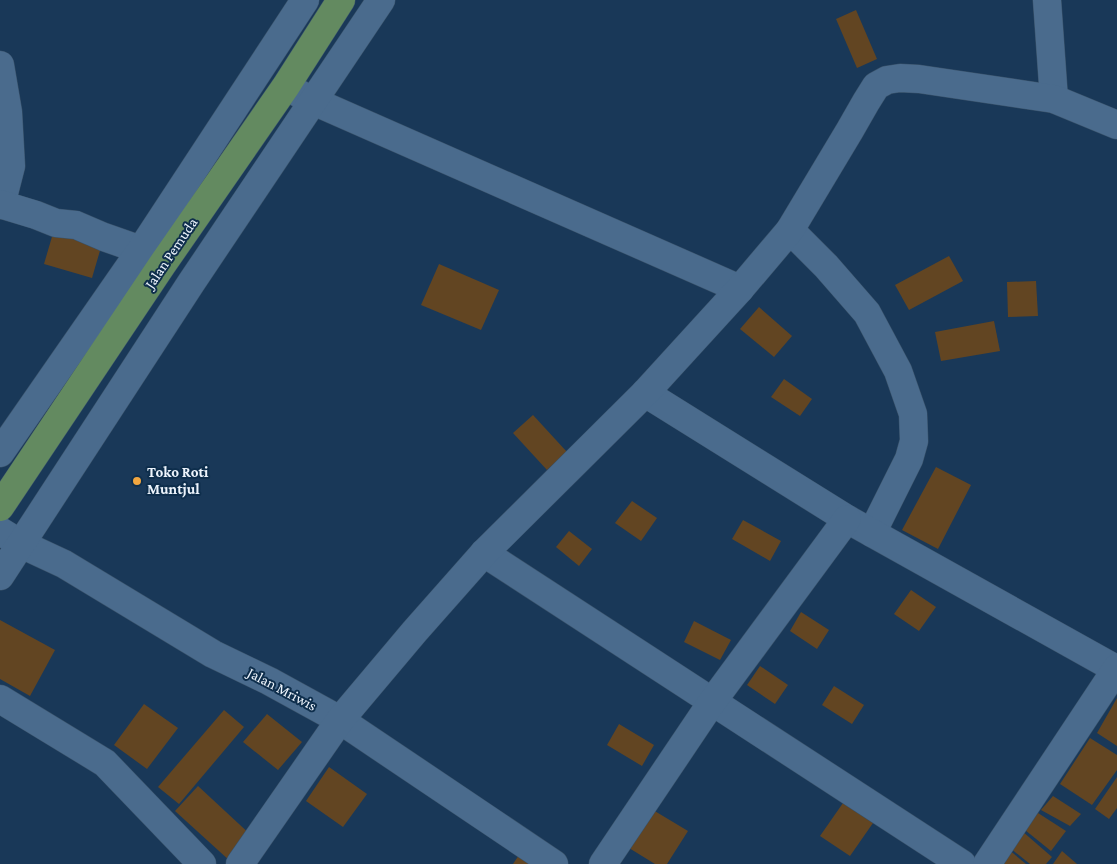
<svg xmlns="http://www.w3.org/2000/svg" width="1117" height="864" viewBox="0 0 1117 864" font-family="'Crimson Pro',serif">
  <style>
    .building { fill: #624522 }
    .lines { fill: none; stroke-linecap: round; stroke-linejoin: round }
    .minor-casing { stroke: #39526a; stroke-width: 29 }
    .major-casing { stroke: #39526a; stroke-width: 29 }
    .minor { stroke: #4a6b8d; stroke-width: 28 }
    .major { stroke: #638a60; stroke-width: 28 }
    .poi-dot { fill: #f1a640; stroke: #0e2e4c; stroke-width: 2 }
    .labels { text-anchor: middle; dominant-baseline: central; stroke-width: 4; stroke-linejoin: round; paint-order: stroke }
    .street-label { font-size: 15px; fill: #edf4fc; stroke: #0e2e4c }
    .poi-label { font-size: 15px; font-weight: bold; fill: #edf4fc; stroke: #0e2e4c; text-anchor: start }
  </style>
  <rect width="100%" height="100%" fill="#193858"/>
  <!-- building -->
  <g class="building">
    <path d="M856,10l21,49 -20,9 -21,-49z"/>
    <path d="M56,223l48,14 -12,41 -48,-14z"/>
    <path d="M949,256l14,25 -54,29 -14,-25z"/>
    <path d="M439,264l60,26 -18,40 -60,-25z"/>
    <path d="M1036,281l2,35 -30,1 -1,-35z"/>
    <path d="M759,307l33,29 -18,21 -34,-28z"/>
    <path d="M994,321l6,30 -59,10 -6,-29z"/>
    <path d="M784,379l28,20 -12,17 -29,-19z"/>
    <path d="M533,415l34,37 -20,18 -34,-37z"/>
    <path d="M936,467l35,18 -33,64 -36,-19z"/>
    <path d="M632,501l25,17 -16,23 -26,-18z"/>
    <path d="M743,520l38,21 -11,20 -38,-22z"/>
    <path d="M569,531l23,18 -13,17 -23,-19z"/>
    <path d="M911,590l25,17 -17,24 -25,-17z"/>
    <path d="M801,612l28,18 -12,19 -27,-18z"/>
    <path d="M0,620l55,30 -25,46 -30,-17z"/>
    <path d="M694,621l37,19 -11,20 -36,-18z"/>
    <path d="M760,666l28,19 -13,19 -28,-19z"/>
    <path d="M834,686l30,19 -12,19 -30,-19z"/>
    <path d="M1117,698v48l-20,-13z"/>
    <path d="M144,704l34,24 -31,41 -33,-24z"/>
    <path d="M224,710l20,17 -65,77 -21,-17z"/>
    <path d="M267,714l35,28 -24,28 -35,-28z"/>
    <path d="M619,724l35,21 -12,21 -35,-21z"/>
    <path d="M1090,738l27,17v15l-25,35 -32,-21z"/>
    <path d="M329,767l38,27 -24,33 -37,-26z"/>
    <path d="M1117,777v31l-8,11 -14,-10z"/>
    <path d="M198,786l55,51 -23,24 -55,-50z"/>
    <path d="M1053,796l28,18 -11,12 -29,-16z"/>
    <path d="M843,803l30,20 -23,33 -30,-20z"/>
    <path d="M653,810l35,21 -21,33h-12l-26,-16z"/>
    <path d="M1038,813l28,18 -15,20 -26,-21z"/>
    <path d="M1022,831l30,26 -6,7h-16l-20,-16z"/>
    <path d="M1008,849l18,15h-33z"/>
    <path d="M1062,851l15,13h-24z"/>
    <path d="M521,852l16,12h-24z"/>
  </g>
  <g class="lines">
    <!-- minor casing -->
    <g class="minor-casing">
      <g id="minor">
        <path d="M1047,0l7,99"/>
        <path d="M0,65l8,47 3,54 -10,39"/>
        <path d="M298,93l15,8 427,188"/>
        <path d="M0,204l36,11 20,8 20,2 28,12 37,13 14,10"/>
        <path d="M790,230l36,36 41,47 31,58 15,43 1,27 -5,18 -37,74"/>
        <path d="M645,393l202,126 269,150"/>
        <path d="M0,453l141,-203 164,-250"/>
        <path d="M0,531l21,13 43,20 149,90 56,27 71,39 214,144"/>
        <path d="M484,553l478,311"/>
        <path d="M0,576l191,-293 190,-283"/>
        <path d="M0,699l105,64 97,101"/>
        <path d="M240,864l100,-144 75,-89 69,-78 161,-160 95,-104 50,-59 60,-100 16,-28 10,-16 11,-6 13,-2 19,1 135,20 63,26"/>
        <path d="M603,864l109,-162 135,-183"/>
        <path d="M987,864l130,-196"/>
      </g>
    </g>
    <!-- major casing -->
    <g class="major-casing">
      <path id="major" d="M0,507l162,-242 124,-179 55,-86"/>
    </g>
    <!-- minor -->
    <use href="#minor" class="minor"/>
    <!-- major -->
    <use href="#major" class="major"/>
  </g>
  <!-- markers -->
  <circle class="poi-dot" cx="137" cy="481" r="5"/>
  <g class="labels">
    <!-- street labels -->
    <g class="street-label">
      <text transform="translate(171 253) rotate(-56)">Jalan Pemuda</text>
      <text transform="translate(282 689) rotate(28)">Jalan Mriwis</text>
    </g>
    <!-- poi labels -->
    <g class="poi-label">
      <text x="147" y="472">Toko Roti<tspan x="147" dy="17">Muntjul</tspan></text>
    </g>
  </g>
</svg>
